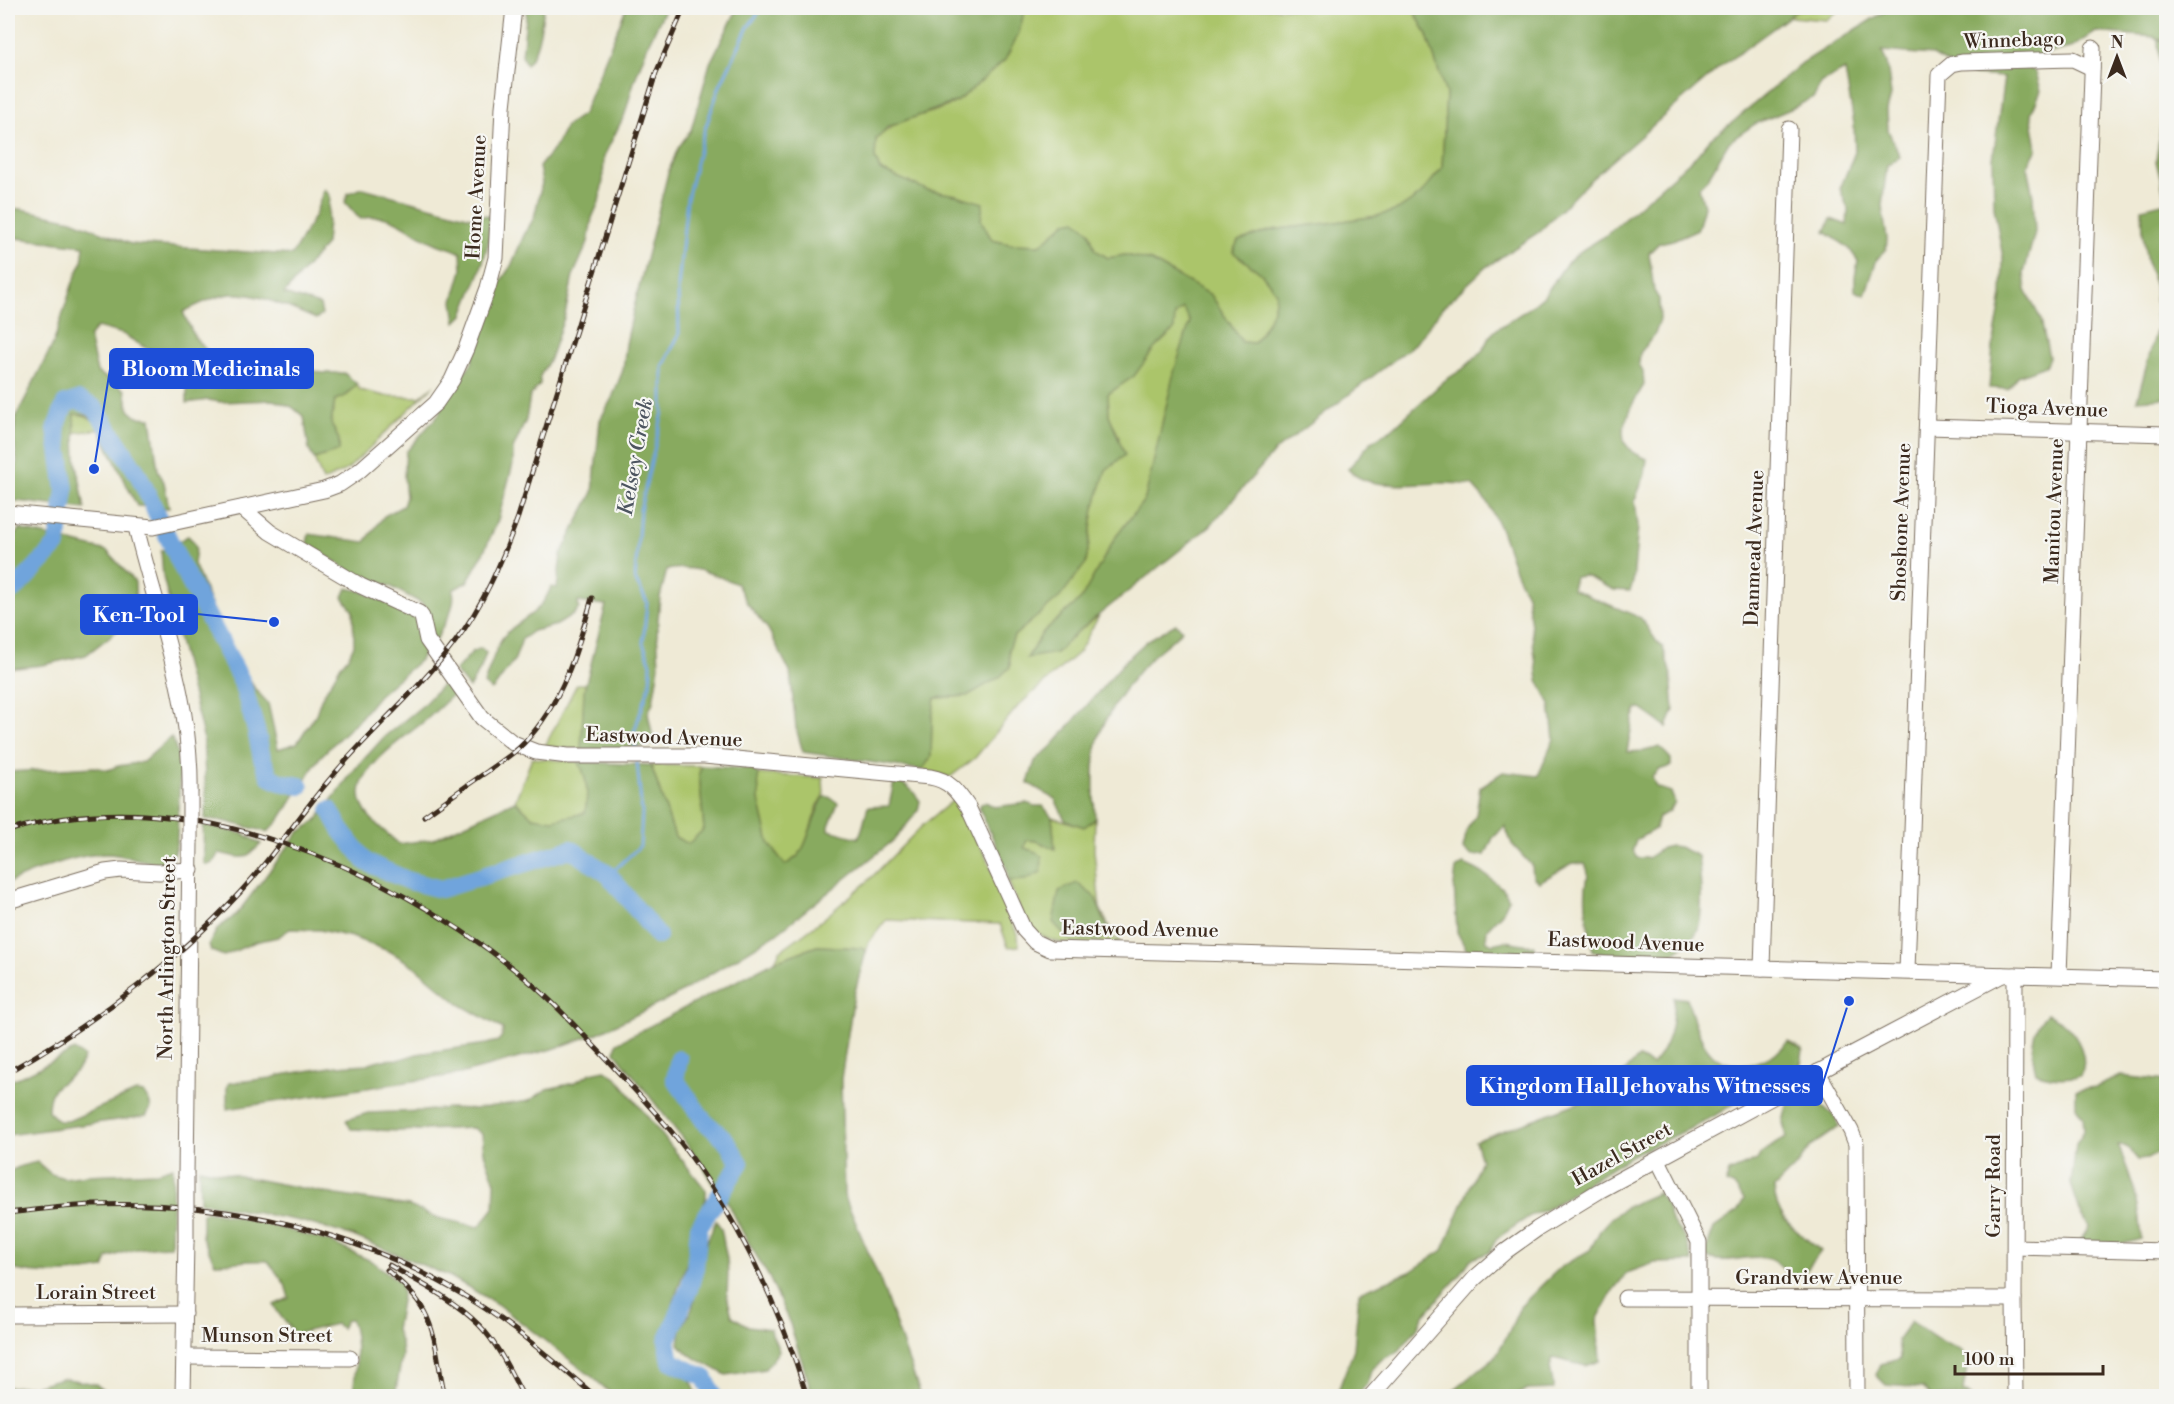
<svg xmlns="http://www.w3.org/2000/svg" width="2174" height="1404" viewBox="0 0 2174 1404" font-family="'Libre Bodoni',serif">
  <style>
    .green { fill: #abc56b; stroke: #737844; stroke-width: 1.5 }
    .forest { fill: #88aa5f; stroke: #626a3e; stroke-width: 1.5 }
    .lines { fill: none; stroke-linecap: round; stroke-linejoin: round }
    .stream { stroke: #6fa4dc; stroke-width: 3 }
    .river { stroke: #6fa4dc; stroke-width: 18 }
    .minor-casing { stroke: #7a6d5e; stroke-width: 17 }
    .minor { stroke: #fff; stroke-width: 15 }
    .rail-casing { stroke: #3b2a1e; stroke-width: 5 }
    .rail { stroke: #f6f6f2; stroke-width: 3; stroke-dasharray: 9; stroke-linecap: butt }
    .minor-bridge-casing { stroke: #7a6d5e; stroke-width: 17; stroke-linecap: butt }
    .minor-bridge { stroke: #fff; stroke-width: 15 }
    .labels { text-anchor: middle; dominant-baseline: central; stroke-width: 4.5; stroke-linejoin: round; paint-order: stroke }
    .street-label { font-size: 20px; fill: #3b2a1e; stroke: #f6f6f2 }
    .water-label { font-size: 21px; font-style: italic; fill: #4d5560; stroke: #f6f6f2 }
    .leader { fill: none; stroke: #1d4ed8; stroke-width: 2 }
    .callout-dot { fill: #1d4ed8; stroke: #f6f6f2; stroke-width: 2 }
    .callout { fill: #1d4ed8; stroke: #1d4ed8; stroke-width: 2 }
    .callout-label { font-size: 21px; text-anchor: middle; font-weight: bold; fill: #fff }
  </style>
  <rect width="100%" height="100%" fill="#f6f6f2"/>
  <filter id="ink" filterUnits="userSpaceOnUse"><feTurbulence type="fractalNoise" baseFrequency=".0167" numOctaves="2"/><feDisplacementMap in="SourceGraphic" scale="12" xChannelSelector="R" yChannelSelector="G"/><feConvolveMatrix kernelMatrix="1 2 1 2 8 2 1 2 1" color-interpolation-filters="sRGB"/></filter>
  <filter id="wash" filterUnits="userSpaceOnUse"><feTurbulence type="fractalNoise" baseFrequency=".008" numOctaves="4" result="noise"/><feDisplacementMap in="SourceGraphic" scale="24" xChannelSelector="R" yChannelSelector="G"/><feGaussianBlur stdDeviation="1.35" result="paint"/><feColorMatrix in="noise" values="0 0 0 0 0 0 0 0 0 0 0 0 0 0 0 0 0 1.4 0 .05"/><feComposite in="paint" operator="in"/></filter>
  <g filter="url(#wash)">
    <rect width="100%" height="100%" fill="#efead6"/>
    <!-- green -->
    <g class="green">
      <path d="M1025,8h387l14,24 20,62 -4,74 -22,27 -22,15 -21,6 -41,6 -64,8 -34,11 -5,11 29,22 14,18c-1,21 -10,34 -22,51l-12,-1 -31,-47 -60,-34 -26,-6 -17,3 -13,-8 -6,-19 -13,-10 -10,2 -25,22 -32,-1 -17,-4 -11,-20 -25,-25 -29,-5 -47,-20 -5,-12 1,-18c24,-26 52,-22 80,-38 19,-10 54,-69 68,-89z"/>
      <path d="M1799,8h43l-16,12 -37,-3z"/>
      <path d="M1184,307l6,15 -27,96 -6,33 -12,48 -30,39 -34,61 -38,33 13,21 20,-20 23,-17 -20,36 -60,53 -44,53 -25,19 -28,-7 9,-13 1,-38 3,-21 32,-2 43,-29 -1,-18 5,-13 72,-73 8,-55 12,-39 8,-4 5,-28 -10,-22 -1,-21 26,-18 41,-61z"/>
      <path d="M357,384l3,6 25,6 35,1 14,-12 -86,84 -25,12 -9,-22 25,-8v-11l-8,-17 4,-23 12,-5z"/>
      <path d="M74,414c13,1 19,4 27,15l-27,4z"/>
      <path d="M577,684h8l-4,66 -36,-4z"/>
      <path d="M532,758l47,4c9,17 9,32 7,51l-33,7 -21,-3 -17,-16z"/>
      <path d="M651,765l51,1 -3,7 5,56 -15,15 -14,-7z"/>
      <path d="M758,774l65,4 1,19 -6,8 -14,43 -6,8 -13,9 -16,-22 -10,-43z"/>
      <path d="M955,799l33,62 30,76 1,9 -11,1 -8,-23 -114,-4 -17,22 -3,10 -4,-4 -45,-2 -42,15 5,-10 42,-31 46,-39 55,-56z"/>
      <path d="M1052,817l32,10 11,-8 -1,31 6,58 15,31h5l-1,4c-30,3 -76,7 -94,-23 -7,-12 -11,-27 -17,-39l17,-1 11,-28 -12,-4 2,-8 11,1 7,5 10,-9z"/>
    </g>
    <!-- forest -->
    <g class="forest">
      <path d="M527,8h17c-3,17 -5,44 -18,57l-4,-9z"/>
      <path d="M626,8h40l-17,34 -15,40 -9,32 -21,42 -1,25 -4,21 -7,16 -4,24 -15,34 -8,39 -15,44 -10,17v8l-10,12 -4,24 -13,29v15l-15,56 -16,36 -15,26 -14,8c4,20 -10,32 -16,49l-5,2 -5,-30 -4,-7 -33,-18 -36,-12 -47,-31 2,-9 56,8 19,-26 19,-10 3,-9 -2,-21 2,-24 32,-37 17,-31 17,-21 3,-19 10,-18 11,-38 15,-22 13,-31 10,-17 8,-35 -3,-16 16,-20 11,-21 17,-12z"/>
      <path d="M738,8h287l-6,25 -14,27 -47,41 -70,26 -12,12 -1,19 5,12 47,20 29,5 27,8 -2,17 11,20 17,4 31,1 26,-23 10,-2 13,11 6,19 13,8 17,-3 26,6 60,34 31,47 12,1c12,-17 21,-30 22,-51l-14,-18 -29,-22 5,-11 34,-11 64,-8 41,-6 21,-6 22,-15 22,-27 4,-74 -20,-62 -14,-24h387l-10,9 -69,50 -132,115 -49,50 -53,35 -43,40 -28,37 -140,107 -65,75 -134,107 -20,20 -29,5 16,-26 38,-33 34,-61 30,-39 29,-127 16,-50 -7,-14 -8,7 -1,15 -20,19 -20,27 -26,18 1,21 16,40 -19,15 -12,38 -8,55 -26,34 -46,39 -5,13 1,18 -10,10 -33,19 -32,2 -3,21 -1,38 -9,13 -119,-18 -7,-24 -6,-56 -22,-43 -21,-26 -10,-19c-24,-10 -43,-20 -70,-14l-7,27 -3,34 2,35 -6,36 -5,11 6,31 -35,6h-38l3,-59 22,-86 -28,-3 1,6 -6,7 -16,10 -24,6 -11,8 -7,20 -21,29 -3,2 -7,-6c3,-9 14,-41 19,-47 19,-22 35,-18 48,-50l6,1 4,-34 32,-62 7,-72 12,-22 11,-28 3,-26 8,-37 34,-134 10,-25 13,-18 19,-67z"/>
      <path d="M1890,8h276v33l-9,-3 9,5v355l-29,2 20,-72 -2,-42 -8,-22 -4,-30 -1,-26 24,-6 -10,-41 7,-51 -5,-70 -3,-3 -59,-5 -23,15 -30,8 -19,10 12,7 5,19 -10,22 6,36 -10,18 6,29 2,36 -11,41 2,17 15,30 8,37 -4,9 -27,10 -10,13 -19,-1 4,-41 9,-52 1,-37 -9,-51 -1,-48 11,-82 -29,-2 -25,-10 -17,-10 -51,-4 5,13 4,31 -4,15 1,20 12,27 -13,8 -5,41 5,33 -1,11 -9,9 -12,36 -10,-4v-14l3,-16 -10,-14 -23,-15 6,-13 16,6 1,-16 -8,-20 15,-37 -1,-28 -9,-54 -23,12 -8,15 -21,11 -38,16 -26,18 -21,36 -9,9 5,19 -6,23 -25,11 -14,3 -10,10 5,38 5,8 1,21 -5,14 -15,19 -1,11 4,7 1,14 -11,18 -10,27 1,12 8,10 15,7 -2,15 -10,26 3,26 -5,56 -3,9 -16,-1 -29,-14 -10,1 -3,12 69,29 18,27 4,2 8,28 3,35 -7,17 -26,-18h-4l-4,10 -6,33 17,-1 16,-4 11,12v7l-12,4 -7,7 4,10 15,5 4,11 -6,9 -11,5 -3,12 -19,11 -3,10 4,8h11l14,-10 9,-2 8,1 19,9c2,16 7,63 -2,77 -5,9 -18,16 -25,23l-67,-2 -11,-3c-4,-21 -9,-42 -7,-63 1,-9 4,-16 -1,-24l-12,-1 -34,19 -6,-5 -1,-11 -20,-22 -7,-18 -12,12 -8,17 -13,1 -9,-7 4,-20 9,-14 4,-28 23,-15 35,4 16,-37 -4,-35 -12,-24 -11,-85 -11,-22 -15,-43 -14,-28 -15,-17c-9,-1 -19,-2 -28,-2 -27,0 -77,9 -96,-14l23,-27 21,-13 52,-48 19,-12 20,-19 6,-13 8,-8 34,-22 13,-11 22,-32 16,-14 23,-14 17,-15 75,-66 13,-16 24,-18 68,-58z"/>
      <path d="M363,188l115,31 5,-4 6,1v25l-9,31 -17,43 -7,7 -3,-21 9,-31 -1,-17c-8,-5 -18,-6 -26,-10 -26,-10 -43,-34 -74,-24l-4,-3 -12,-14 3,-9z"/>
      <path d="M324,189l6,7 -4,48 -42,50 36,11 2,10 -6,4c-24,-10 -59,-27 -85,-25 -13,1 -36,12 -48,18l12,26 18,19 25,10 19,5 13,-2 17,2 15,-5 20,6h22l13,11 -10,11 -12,5 -4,23 8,17v11l-25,8 -5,-9 -5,-33 -12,-10 -19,-7 -52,2 -13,-2 -21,3v-19l-8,-18 -12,-11 -23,-8 -21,-13 -26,-7 -8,10 8,35 28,18 4,20 8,7 14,1 7,52 6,12 5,26 -32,-2 -42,-85 -9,-6 -12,-1 2,45 9,50 -77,-9v-26l7,-2 2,-10 -3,-22 2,-23 37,-73 19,-59 10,-23 2,-16 -76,-9v-28h13l51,11 59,24 161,11 23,-40z"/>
      <path d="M19,529l88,22 28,31 1,34 -50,39 -43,10 -35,4v-123z"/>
      <path d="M188,536l6,6 2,6 -2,16 32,76 29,49 13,14 10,46 19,-6 19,-29 5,-15 20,-34 8,-9 5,-11 -1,-34 -10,-14 4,-9 14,3 55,26 10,30 -6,13 -41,35 -18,22 -41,40 -40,62 -12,13 -45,-11 -18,-2 1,-21 -3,-62 -40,-159 -2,-26z"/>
      <path d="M1176,624l6,6c-9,11 -21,18 -31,28 -19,20 -39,47 -50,73 -10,23 -7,63 -6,88l-11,8 -19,-7 -10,-21 -27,-16 7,-22 17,-15 74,-86 22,-20z"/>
      <path d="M481,648l5,5 -5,15 -12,20 -14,-17 17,-19z"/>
      <path d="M449,681l5,13c-9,8 -18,17 -27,25 -20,17 -67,46 -67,75 0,21 25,37 39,50l34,-5 82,-38 18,16 20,3 32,-7c3,-19 3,-33 -6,-51l72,3 24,72 13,7 16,-15 -5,-56 3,-7 50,3 6,5 1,26 10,43 16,22c4,-3 9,-5 12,-8 10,-9 17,-45 27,-60h5l9,6 -9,23v4l29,8c6,-9 6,-20 10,-31l21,-1 5,-25c13,2 19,10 26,20l-2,10 -24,29 -118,94 -103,63 -75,36 -42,15 -96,26 -233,35v-23l2,-3 42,-5 10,-3 56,-9 30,-2 12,-4 22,-1 16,-5 69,-10 12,-3 4,-5 1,-7 -44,-25 -45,-38 -23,-14 -39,-15 -32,-7 -30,-1 -12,8 -23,5 -31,14 -13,-5 -2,-7 9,-16 18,-13 63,-83 16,-10 40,-53 29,-32 38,-31 18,-19z"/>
      <path d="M171,737c13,24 8,49 7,75 -1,19 1,34 -8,52 -22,1 -42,-10 -64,-10 -32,0 -70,16 -98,29v-111l87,-5 13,3 10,-4 25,-4z"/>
      <path d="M986,802l8,5 32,-4 9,3h8l9,11 3,32 -18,-8 -10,-1 -3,8 12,4 6,5 -1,15 -16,8 -17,1 -1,-12 -28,-61 2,-4z"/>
      <path d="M203,825l41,9 17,10c-20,20 -19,13 -42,9l-6,10 -6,2 -3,-2z"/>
      <path d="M1463,864c14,4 41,21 46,35l-7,14 -15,16 -1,11 6,4 14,-3 28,5 1,9 -68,-4 -10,-19 -3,-47 2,-16z"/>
      <path d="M1077,883l18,14 13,33v6l-8,4 -32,-1 -15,-17 6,-31z"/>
      <path d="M817,946l45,2 4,4 -12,43 -13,84 3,116 36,85 41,116h-108l-23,-72 -21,-47 -26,-44 -14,-28 -14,-18 -15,-26 -85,-109 2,-9 158,-82z"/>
      <path d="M1674,997l13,2c6,18 12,43 26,56 21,19 61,7 75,-14l15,9 -2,14 -99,59 -70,32 -85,54 -17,7 -28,19 -6,5 -7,13 -18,6 -11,16 -36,40 -8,15 -17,21 -18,9 -10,11 -4,13 -10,12h-21l18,-47 5,-57 51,-20 33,-22 38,-90 -6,-19 124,-46 40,-37 13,7c18,-20 21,-41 22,-68z"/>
      <path d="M2047,1014c6,3 12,6 17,10 14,12 26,35 16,52 -16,3 -29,3 -44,-3 -5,-19 -6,-46 11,-59z"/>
      <path d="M74,1050l10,7c-2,4 -4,10 -7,13 -15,16 -29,13 -29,41l11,10h9l68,-29 8,1 5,8 2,7 -5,8 -138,19v-53l25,-11z"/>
      <path d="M605,1070l11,7 90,113c2,12 -9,23 -11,35 -3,10 -3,22 -6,32 -7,21 -19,49 -20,72 0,23 23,45 28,67h-83l-23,-20 -94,-72 -46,-27 -98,-41 -53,-15 -100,-19 -1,-34 138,27 72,11 29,12 41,9 15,-19 1,-26 -11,-29 -2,-19 -9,-6 -74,3 -48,-2 -5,-9 22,-7 56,-2 25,-3 25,1 55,-8 18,-12 27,-6 17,-10z"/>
      <path d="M2121,1076l45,5v67l-19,11 -9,1 -11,-13 -9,-2c12,30 24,61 23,94l-18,5 -44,-1 10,-16 -9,-16 -9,-27 5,-40 8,-13 -1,-14 -7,-10v-17l20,-3z"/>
      <path d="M1806,1091l30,27 3,9 -29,20 -11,16 -25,25c2,33 24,43 47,63l-18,24h-14c-4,-4 -9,-10 -14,-13 -20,-13 -49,6 -71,-6l10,-28 23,-16 7,-13 -9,-12 -9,-4 3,-11 28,-12 4,-7 25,-15 -3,-16 5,-21z"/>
      <path d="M37,1162l14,12 13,4 24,-3 69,-3 16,-5 -2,79c-23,0 -42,3 -63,12l-4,10c-32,6 -64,9 -96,0v-96l13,-6z"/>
      <path d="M1658,1193l7,9 6,18 15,20 7,22 -39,1 -27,10 -13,16 -17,31 3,41 -14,5 -33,-8 -3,9 4,22 -26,1 -15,6h-63l6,-8 39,-31 13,-23 12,-27 29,-29 13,-12 28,-16 11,-21 10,-11 15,-11z"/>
      <path d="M206,1211l36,7 86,23 45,21 28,21 1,12 -6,35 5,14 1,12 -7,40h-43c4,-17 7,-61 -2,-77l-5,2 -4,7 -5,-4 -41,10c-7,-10 -16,-17 -21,-29l15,-7 -4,-14 -17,-23c-18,-1 -35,2 -53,2l-13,-26v-23z"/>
      <path d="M716,1221l5,7 6,31 1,15 -1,22 5,20 16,10 22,3 9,22 -14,18 -39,6 -38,-21 -9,-10 2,-15 11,-20 14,-66z"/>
      <path d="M1911,1321l23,16 28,14 6,11 -5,29 8,5h-40l-8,-8 -37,-3 -10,-10 4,-11 20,-5 -2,-20z"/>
      <path d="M62,1378l34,6 9,8v4h-97v-9l26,-1z"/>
    </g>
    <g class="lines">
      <!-- stream -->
      <g class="stream">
        <path d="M1946,8l12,2 15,-2"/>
        <path d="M636,753l-2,-21 16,-48 1,-20 -8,-21 4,-41 -12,-23 5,-69 23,-98v-45l16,-33 -1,-47 9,-88 16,-64 16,-47 29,-61 14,-19"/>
        <path d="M609,875l31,-29 2,-33 -5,-51"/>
      </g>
      <!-- river -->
      <g class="river">
        <path d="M8,594l10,-8 39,-41 8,-55 -9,-62 9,-24 13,-4 17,8 43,66 44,93 60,115 14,48 6,28 8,19 10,5 20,4"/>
        <path d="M330,810l11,20 25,32 43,19 32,8 130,-40 38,26 49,61"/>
        <path d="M679,1059l-4,20 29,42 21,18 15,24 -41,64 -4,41 -6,21 -22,52 4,20 34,17 8,18"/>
      </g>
    </g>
  </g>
  <g filter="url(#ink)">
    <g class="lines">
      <!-- minor casing -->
      <g class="minor-casing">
        <g id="minor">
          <path d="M1927,427l239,7"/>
          <path d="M242,508l28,24 37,22 54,32 58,27 3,4 5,23 55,78 31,25 23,9 32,4h136l226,21c19,3 27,14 38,30l56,123 11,12 15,7 1116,30"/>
          <path d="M8,513l145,14 171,-37 16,-6 19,-13 77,-68 16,-23 14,-31 22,-61 8,-30 7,-151 11,-99"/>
          <path d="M136,527c21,87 56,173 54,264"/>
          <path d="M8,901l97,-29 16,-2 38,2 32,-2"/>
          <path d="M1762,968l27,-839"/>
          <path d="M1907,971l32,-896 13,-11 10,-2 111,-3 19,9"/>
          <path d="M2015,975l-1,324 1,97"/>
          <path d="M2059,975l34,-927"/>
          <path d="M1818,1072l33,59 5,13 1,252"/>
          <path d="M1658,1160l41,82v154"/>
          <path d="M186,1176l4,-334"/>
          <path d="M2015,1247l151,4"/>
          <path d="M1625,1298l389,1"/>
          <path d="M8,1315l177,-1"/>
          <path d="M184,1357l166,1"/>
          <path d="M183,1396l3,-154"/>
          <path d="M1371,1396l104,-118 31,-27 31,-22 62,-38 251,-136 152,-80"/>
        </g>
      </g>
      <!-- minor -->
      <use href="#minor" class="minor"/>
      <!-- rail casing -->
      <g class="rail-casing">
        <g id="rail">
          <path d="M424,816c21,-15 42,-30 64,-45 12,-9 26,-17 36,-28 38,-39 54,-94 68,-145"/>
          <path d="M8,831c90,-28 185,-18 274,12 90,30 170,75 243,135 30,25 57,55 84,84 26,29 54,57 78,89 54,74 93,158 120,245"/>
          <path d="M8,1072c87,-49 178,-117 244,-193 29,-34 54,-73 84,-107 38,-45 84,-83 119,-130 29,-38 47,-81 63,-125l138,-444 28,-65"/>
          <path d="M8,1213c28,-3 57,-7 85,-8 136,-5 269,26 385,99 42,27 79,60 117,92"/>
          <path d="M389,1265c31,18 64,34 90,60 19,19 32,48 44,71"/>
          <path d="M387,1270c13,12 29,25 37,41 14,26 14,58 21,85"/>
        </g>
      </g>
      <!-- rail -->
      <use href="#rail" class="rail"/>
      <!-- minor-bridge casing -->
      <g class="minor-bridge-casing">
        <g id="minor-bridge">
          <path d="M190,791v51"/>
          <path d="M186,1242v-66"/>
        </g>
      </g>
      <!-- minor-bridge -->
      <use href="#minor-bridge" class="minor-bridge"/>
    </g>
  </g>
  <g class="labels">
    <!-- street labels -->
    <g class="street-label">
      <text transform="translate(2014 41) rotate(-2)">Winnebago</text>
      <text transform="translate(477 197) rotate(-87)">Home Avenue</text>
      <text transform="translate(2047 409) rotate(2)">Tioga Avenue</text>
      <text transform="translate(2055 511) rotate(-88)">Manitou Avenue</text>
      <text transform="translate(1902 522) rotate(-88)">Shoshone Avenue</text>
      <text transform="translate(1755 548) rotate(-88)">Danmead Avenue</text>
      <text transform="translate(664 738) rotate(2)">Eastwood Avenue</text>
      <text transform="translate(1140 930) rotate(1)">Eastwood Avenue</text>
      <text transform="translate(1626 943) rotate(2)">Eastwood Avenue</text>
      <text transform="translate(168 958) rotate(-89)">North Arlington Street</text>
      <text transform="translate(1622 1155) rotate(-29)">Hazel Street</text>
      <text transform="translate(1994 1186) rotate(-90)">Garry Road</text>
      <text x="1819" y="1278">Grandview Avenue</text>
      <text x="96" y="1293">Lorain Street</text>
      <text x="267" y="1336">Munson Street</text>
    </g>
    <!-- water labels -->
    <g class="water-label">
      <text transform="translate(636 457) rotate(-80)">Kelsey Creek</text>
    </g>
  </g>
  <!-- callouts -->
  <path class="leader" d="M94 469L110 369M274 622L197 614M1849 1001L1822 1086"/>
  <g class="callout-dot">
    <circle cx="94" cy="469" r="6"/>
    <circle cx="274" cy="622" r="6"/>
    <circle cx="1849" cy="1001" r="6"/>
  </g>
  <g class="callout">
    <rect x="110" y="349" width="203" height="39" rx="6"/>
    <rect x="81" y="595" width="116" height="39" rx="6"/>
    <rect x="1467" y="1066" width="355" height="39" rx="6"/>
  </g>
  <g class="callout-label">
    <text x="211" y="376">Bloom Medicinals</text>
    <text x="139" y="622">Ken-Tool</text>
    <text x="1645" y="1093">Kingdom Hall Jehovahs Witnesses</text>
  </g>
  <!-- margin -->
  <rect width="2174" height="1404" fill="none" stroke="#f6f6f2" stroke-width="30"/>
  <!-- north arrow -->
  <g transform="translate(2117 57)" stroke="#f6f6f2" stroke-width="4.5" paint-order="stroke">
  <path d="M0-4.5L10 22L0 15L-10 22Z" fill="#3b2a1e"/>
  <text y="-9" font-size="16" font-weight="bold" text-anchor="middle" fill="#3b2a1e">N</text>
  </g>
  <!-- scale -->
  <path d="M1955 1365v9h148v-9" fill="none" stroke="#3b2a1e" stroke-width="3"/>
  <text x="1964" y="1365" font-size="18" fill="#3b2a1e" stroke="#f6f6f2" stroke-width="4.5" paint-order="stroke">100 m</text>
</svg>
